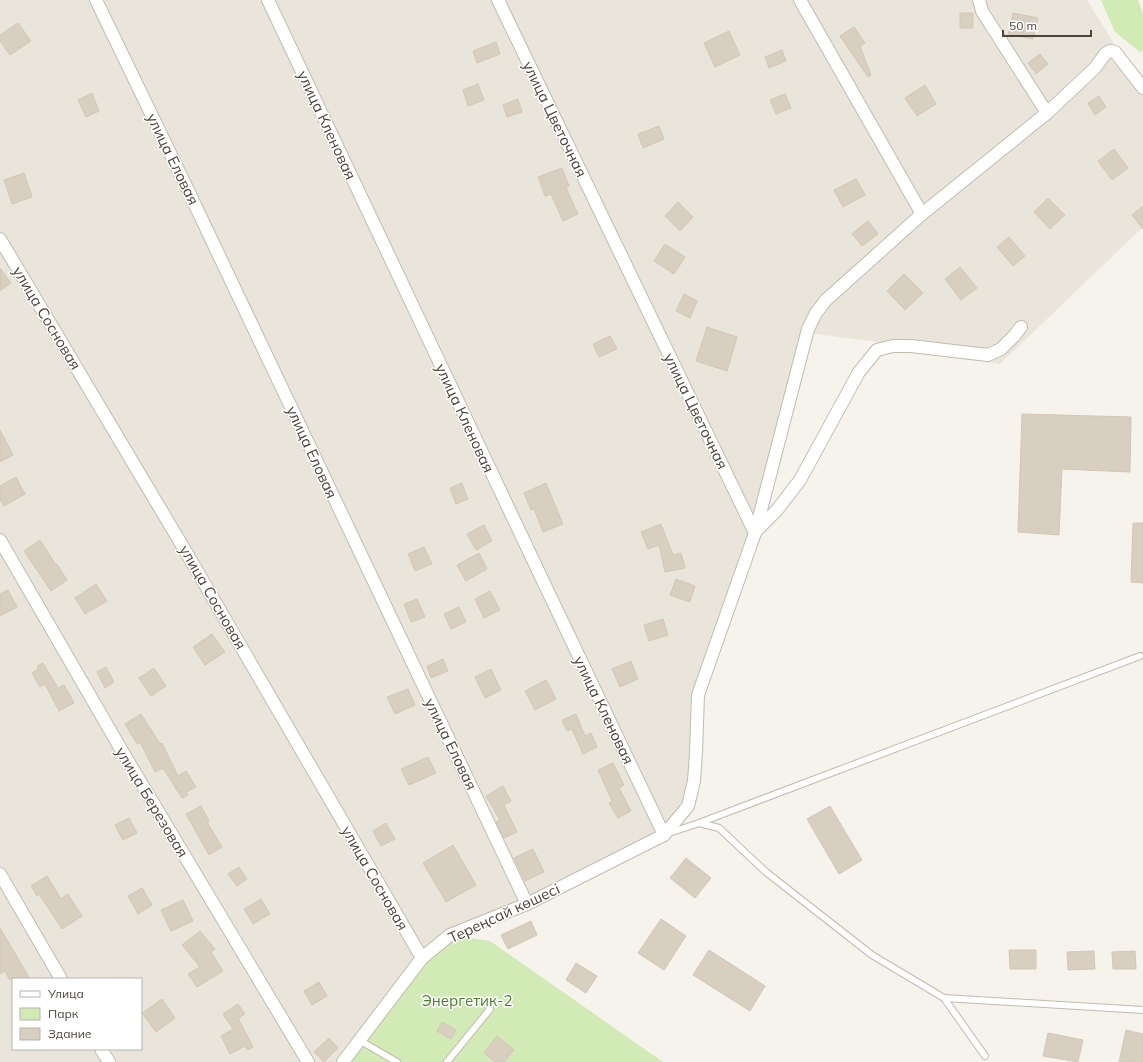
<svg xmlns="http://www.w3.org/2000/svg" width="1143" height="1062" viewBox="0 0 1143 1062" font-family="Mulish,sans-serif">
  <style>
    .residential { fill: #eae5da; fill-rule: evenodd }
    .green { fill: #d2eab5 }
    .building { fill: #d8cfc1; stroke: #d3c7b4 }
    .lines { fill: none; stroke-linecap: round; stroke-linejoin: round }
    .lane-casing { stroke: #c2bbae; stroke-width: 8 }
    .street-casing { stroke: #c2bbae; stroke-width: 14 }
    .lane { stroke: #fff; stroke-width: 6 }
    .street { stroke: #fff; stroke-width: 12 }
    .labels { text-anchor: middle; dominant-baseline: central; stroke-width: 3; stroke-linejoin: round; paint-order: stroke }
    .street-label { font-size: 15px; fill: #4b4439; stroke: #fff }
    .park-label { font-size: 15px; fill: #4a7f2a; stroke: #fff }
  </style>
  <rect width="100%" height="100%" fill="#f6f3ec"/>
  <!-- residential -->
  <path class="residential" d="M0,0h1087l33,53 23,29v145l-143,137 -130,-23 -62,-8 -52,201 -55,156 -14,104 -26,38 -211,103 -107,127h-343zM13,979h128v70h-128z"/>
  <!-- green -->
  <g class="green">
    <path d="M1101,0h37l5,14v35l-2,4 -26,-21z"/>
    <path d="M450,935l40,6 173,121h-320l79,-104z"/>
  </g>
  <!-- building -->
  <g class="building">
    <rect x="960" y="13" width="13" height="15"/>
    <path d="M1013,13l25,5 -5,21 -25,-5z"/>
    <path d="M18,23l13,18 -21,14 -10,-14v-6z"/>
    <path d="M854,27l11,16 -5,3 11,29 -3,2 -28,-41z"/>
    <path d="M729,31l11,24 -25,12 -11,-24z"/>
    <path d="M496,42l4,12 -23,9 -4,-12z"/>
    <path d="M782,50l4,11 -17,7 -4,-11z"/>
    <path d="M1040,54l8,10 -12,10 -8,-11z"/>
    <path d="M478,84l6,16 -16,6 -5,-16z"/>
    <path d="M925,85l11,19 -19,12 -12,-18z"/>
    <path d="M92,93l7,18 -13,6 -8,-17z"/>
    <path d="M785,94l6,14 -15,6 -6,-14z"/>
    <path d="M1099,96l7,11 -11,8 -7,-12z"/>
    <path d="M518,99l4,13 -15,5 -4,-12z"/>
    <path d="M659,126l5,13 -21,9 -5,-14z"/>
    <path d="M1114,149l14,19 -16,12 -14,-19z"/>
    <path d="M562,168l7,18 -3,2 12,26 -15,7 -12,-27 -6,2 -7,-19z"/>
    <path d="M24,173l8,24 -20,7 -8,-24z"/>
    <path d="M856,179l9,16 -22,12 -9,-17z"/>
    <path d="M1048,198l17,17 -15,14 -16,-17z"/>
    <path d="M678,202l15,15 -13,14 -15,-15z"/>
    <path d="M1143,206v23l-11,-14z"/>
    <path d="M868,221l10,13 -16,12 -10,-12z"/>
    <path d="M1009,237l16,19 -12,10 -16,-19z"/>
    <path d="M665,244l20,13 -11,17 -20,-13z"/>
    <path d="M960,267l17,21 -16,12 -16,-21z"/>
    <path d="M0,268l11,15 -11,8z"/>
    <path d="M904,274l19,19 -18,17 -18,-19z"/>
    <path d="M684,294l13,7 -7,17 -14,-7z"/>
    <path d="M707,327l30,10 -10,34 -31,-10z"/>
    <path d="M610,336l7,13 -18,8 -6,-13z"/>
    <path d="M1022,414l109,3 -1,55 -68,-3 -3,66 -41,-3z"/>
    <path d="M0,430l13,25 -13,7z"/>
    <path d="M16,477l9,17 -21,12 -4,-6v-14z"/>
    <path d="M462,483l6,16 -12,5 -6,-16z"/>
    <path d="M546,483l17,41 -20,8 -9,-23 -3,1 -7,-17z"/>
    <path d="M1133,523h10v60l-12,-1z"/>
    <path d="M661,524l12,31 8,-2 4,15 -20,4 -6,-27 -11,4 -7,-17z"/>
    <path d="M484,525l8,16 -16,9 -9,-16z"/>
    <path d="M40,540l16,25 1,-1 10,16 -16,11 -27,-40z"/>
    <path d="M424,547l8,17 -17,7 -7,-17z"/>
    <path d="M479,553l8,16 -21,12 -9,-16z"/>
    <path d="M676,579l19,7 -5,16 -20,-7z"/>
    <path d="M96,584l11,17 -22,13 -10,-16z"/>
    <path d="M8,590l9,17 -17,9v-22z"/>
    <path d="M490,591l10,19 -16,8 -9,-19z"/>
    <path d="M417,599l8,18 -14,5 -7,-18z"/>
    <path d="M459,607l7,15 -15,7 -7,-15z"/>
    <path d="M663,619l5,16 -19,6 -5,-16z"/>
    <path d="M212,634l13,18 -20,13 -12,-18z"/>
    <path d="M443,659l5,12 -17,7 -4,-12z"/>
    <path d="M631,661l7,18 -18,8 -8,-18z"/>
    <path d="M43,663l15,25 6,-3 10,18 -15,8 -14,-27 -5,3 -8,-14 6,-4 -1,-3z"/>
    <path d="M106,667l8,15 -9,6 -8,-16z"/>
    <path d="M154,668l12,18 -15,10 -12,-18z"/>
    <path d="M491,669l10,21 -16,8 -10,-21z"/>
    <path d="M546,680l10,19 -21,11 -10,-19z"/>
    <path d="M408,689l7,16 -20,9 -8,-17z"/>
    <path d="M141,714l19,30 2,-1 16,33 8,-5 10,16 -10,5 2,3 -6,3 -19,-30 -8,4 -15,-30 -3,2 -12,-20z"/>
    <path d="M576,714l9,22 6,-3 6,14 -14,7 -11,-25 -5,2 -5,-11z"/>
    <path d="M428,757l8,16 -27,12 -8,-16z"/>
    <path d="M613,763l11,22 -5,3 12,23 -13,7 -9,-15 3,-2 -14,-31z"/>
    <path d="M503,786l8,15 -7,4 13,27 -13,6 -8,-16 4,-2 -14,-24z"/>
    <path d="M201,806l8,15 -2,1 15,25 -13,8 -23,-41z"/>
    <path d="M830,806l32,54 -23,14 -32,-55z"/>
    <path d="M129,818l8,15 -14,7 -8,-15z"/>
    <path d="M386,823l9,16 -14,7 -8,-15z"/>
    <path d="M453,845l23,40 -30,17 -23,-39z"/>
    <path d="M533,849l11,23 -19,9 -11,-23z"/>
    <path d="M686,858l25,20 -16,20 -25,-20z"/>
    <path d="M239,867l8,12 -10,7 -9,-12z"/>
    <path d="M47,876l14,23 7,-5 14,22 -20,13 -23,-35 -2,2 -6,-10z"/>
    <path d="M142,888l10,17 -14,9 -10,-18z"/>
    <path d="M261,899l9,15 -17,10 -9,-15z"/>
    <path d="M183,900l10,21 -22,10 -10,-21z"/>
    <path d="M661,919l25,17 -22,34 -26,-17z"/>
    <path d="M531,921l6,14 -29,14 -7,-14z"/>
    <path d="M0,928l30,51h-21l-4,-8 -5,3z"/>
    <path d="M200,931l15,18 -4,3 12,19 -26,16 -9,-13 12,-7 -18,-22z"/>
    <path d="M709,950l56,36 -15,25 -57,-36z"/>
    <path d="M1009,950h27v19h-26z"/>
    <path d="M1094,951l1,18 -27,1 -1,-18z"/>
    <path d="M1135,951l1,18h-23l-1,-17z"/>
    <path d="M576,963l21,13 -11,17 -20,-13z"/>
    <path d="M319,982l8,14 -15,9 -8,-14z"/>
    <path d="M162,999l13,19 -19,14 -14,-19z"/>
    <path d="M238,1004l7,10 -7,4 15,29 -5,3 -3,-4 -15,8 -9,-18 12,-7 -10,-15z"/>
    <path d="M442,1022l14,8 -5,9 -14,-8z"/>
    <path d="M1126,1030l17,4v28h-24z"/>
    <path d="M1048,1033l35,7 -5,22 -35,-6z"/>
    <path d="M497,1036l17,14 -10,12h-9l-11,-9z"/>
    <path d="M329,1038l9,10 -14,14 -10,-10z"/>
  </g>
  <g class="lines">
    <!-- lane casing -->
    <g class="lane-casing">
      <g id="lane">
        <path d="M699,823l441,-167"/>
        <path d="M669,833l30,-10 20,5 47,44 106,83 72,43 199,12"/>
        <path d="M944,998l41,58"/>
        <path d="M359,1040l38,22"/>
        <path d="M447,1062l43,-53"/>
      </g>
    </g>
    <!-- street casing -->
    <g class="street-casing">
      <g id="street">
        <path d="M96,0l90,186 341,718"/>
        <path d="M268,0l265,560 131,275"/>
        <path d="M800,0l122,214"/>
        <path d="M979,0l3,11 65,102"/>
        <path d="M0,239l189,318 233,401"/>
        <path d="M755,532l22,-22 23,-30 59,-108 18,-22 16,-4h18l77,9 13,-6 13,-13 7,-9"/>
        <path d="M755,533l53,-204 8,-16 10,-13 96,-86 125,-101 48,-45 10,-14 5,-3 5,1 28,36"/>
        <path d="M0,540l122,211 186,311"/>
        <path d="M0,874l61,105"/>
        <path d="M101,1049l8,13"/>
        <path d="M343,1062l79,-104 28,-23 77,-31 137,-69 24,-29 6,-25 2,-28 2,-58 57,-162 -257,-533"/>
      </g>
    </g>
    <!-- lane -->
    <use href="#lane" class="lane"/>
    <!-- street -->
    <use href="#street" class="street"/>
  </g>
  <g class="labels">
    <!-- street labels -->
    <g class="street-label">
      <text transform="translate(555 119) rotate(64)">улица Цветочная</text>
      <text transform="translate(327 125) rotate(65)">улица Кленовая</text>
      <text transform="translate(173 159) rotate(64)">улица Еловая</text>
      <text transform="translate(47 318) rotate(59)">улица Сосновая</text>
      <text transform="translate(696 411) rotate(64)">улица Цветочная</text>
      <text transform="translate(465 418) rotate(65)">улица Кленовая</text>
      <text transform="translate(312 452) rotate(65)">улица Еловая</text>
      <text transform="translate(213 597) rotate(60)">улица Сосновая</text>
      <text transform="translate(604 710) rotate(64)">улица Кленовая</text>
      <text transform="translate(451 744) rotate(64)">улица Еловая</text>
      <text transform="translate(152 802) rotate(59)">улица Березовая</text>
      <text transform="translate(375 878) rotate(60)">улица Сосновая</text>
      <text transform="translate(504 913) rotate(-25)">Тереңсай көшесі</text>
    </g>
    <!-- park labels -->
    <g class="park-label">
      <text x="467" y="1000">Энергетик-2</text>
    </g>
  </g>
  <!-- legend -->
  <rect x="12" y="978" width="130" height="72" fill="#ffffff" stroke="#b7b4b0"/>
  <rect x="20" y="991" width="20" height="6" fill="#ffffff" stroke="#b7b4b0"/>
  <text x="48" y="998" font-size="12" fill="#4b4439">Улица</text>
  <rect x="20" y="1008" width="20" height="12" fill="#d2eab5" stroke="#b7b4b0"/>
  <text x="48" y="1018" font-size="12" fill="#4b4439">Парк</text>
  <rect x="20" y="1028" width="20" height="12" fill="#d8cfc1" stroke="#b7b4b0"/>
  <text x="48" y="1038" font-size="12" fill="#4b4439">Здание</text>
  <!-- scale -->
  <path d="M1003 30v6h88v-6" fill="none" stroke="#4b4439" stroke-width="2"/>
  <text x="1009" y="30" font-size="12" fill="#4b4439" stroke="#ffffff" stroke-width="3" paint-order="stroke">50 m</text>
</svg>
